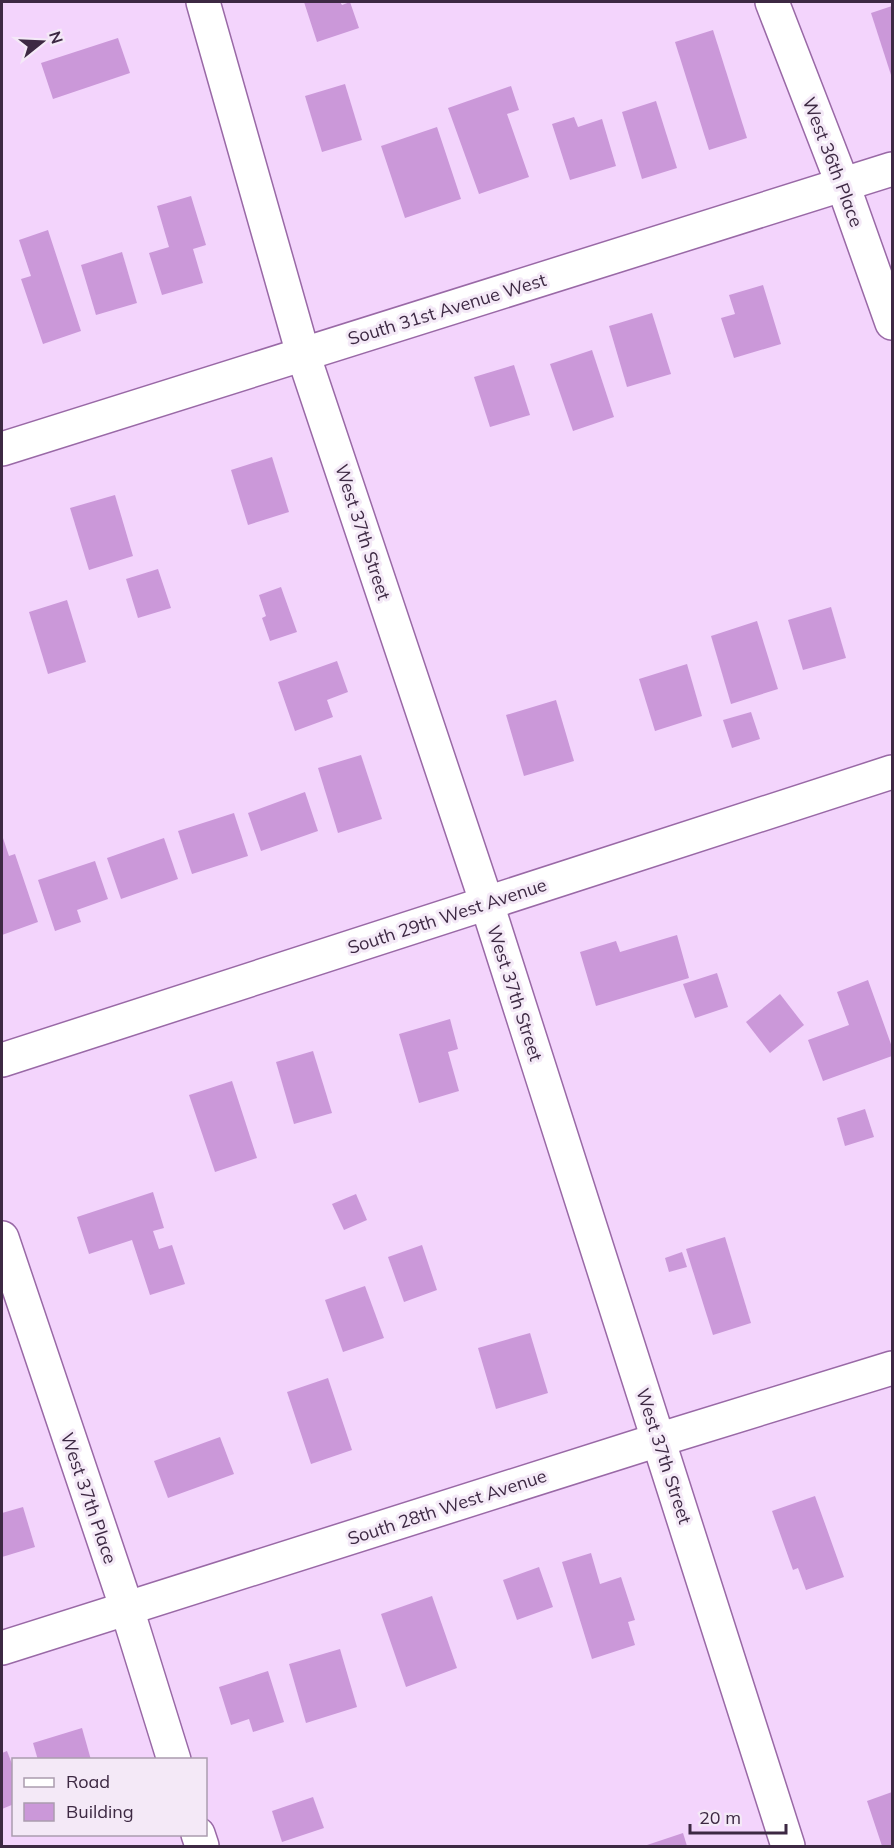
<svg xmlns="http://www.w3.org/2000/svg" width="894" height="1848" viewBox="0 0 894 1848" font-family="Mulish,sans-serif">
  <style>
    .building { fill: #cb98d9 }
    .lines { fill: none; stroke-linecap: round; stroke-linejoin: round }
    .minor-casing { stroke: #9969a6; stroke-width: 36 }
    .minor { stroke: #fff; stroke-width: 33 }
    .labels { text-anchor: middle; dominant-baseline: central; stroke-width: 6; stroke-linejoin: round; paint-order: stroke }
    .street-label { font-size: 18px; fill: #3d2943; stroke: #f4e9f7 }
  </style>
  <rect width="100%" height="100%" fill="#f3d4fc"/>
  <!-- building -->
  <g class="building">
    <path d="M304,2h36l2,3 8,-3 9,26 -42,14z"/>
    <path d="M892,6v69h-1l-20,-62z"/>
    <path d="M713,30l34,108 -38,12 -34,-108z"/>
    <path d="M118,38l12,35 -77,26 -12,-36z"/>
    <path d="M345,84l17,56 -40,12 -17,-56z"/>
    <path d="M511,86l8,24 -12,4 22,63 -50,17 -31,-86z"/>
    <path d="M656,101l21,67 -35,11 -20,-67z"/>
    <path d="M574,117l4,10 24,-8 14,47 -46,14 -18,-56z"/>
    <path d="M437,127l24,72 -56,19 -24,-72z"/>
    <path d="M191,196l15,49 -13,4 10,34 -41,12 -13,-42 20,-6 -12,-41z"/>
    <path d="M48,230l33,101 -38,13 -22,-65 10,-3 -12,-36z"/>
    <path d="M122,252l15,51 -41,12 -15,-50z"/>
    <path d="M763,285l18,59 -47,14 -13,-40 14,-4 -6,-19z"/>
    <path d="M652,313l19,61 -44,13 -18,-61z"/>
    <path d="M592,350l22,67 -41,14 -23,-67z"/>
    <path d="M514,365l16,50 -40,12 -16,-50z"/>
    <path d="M272,457l17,55 -41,13 -17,-55z"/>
    <path d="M115,495l18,61 -44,14 -19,-62z"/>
    <path d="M158,569l13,39 -33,10 -12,-39z"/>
    <path d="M281,587l16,45 -27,9 -8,-23 4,-2 -7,-21z"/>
    <path d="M67,600l19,62 -38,12 -19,-62z"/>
    <path d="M831,607l15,51 -43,12 -15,-50z"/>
    <path d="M757,621l21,68 -47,15 -20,-68z"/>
    <path d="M337,661l11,31 -21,8 6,17 -38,14 -17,-49z"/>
    <path d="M687,664l15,52 -47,15 -16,-52z"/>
    <path d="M556,700l18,61 -50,15 -18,-61z"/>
    <path d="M751,712l9,27 -28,9 -9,-28z"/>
    <path d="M361,755l21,64 -44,14 -20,-65z"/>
    <path d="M305,792l13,39 -57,20 -13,-38z"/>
    <path d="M234,813l14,43 -56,18 -14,-43z"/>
    <path d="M2,835l7,21 6,-2 23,68 -36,13z"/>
    <path d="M164,838l14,41 -57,20 -14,-41z"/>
    <path d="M95,861l13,38 -31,11 4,12 -26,9 -17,-51z"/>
    <path d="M677,935l12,43 -93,28 -16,-54 36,-11 4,11z"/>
    <path d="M717,973l11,34 -33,11 -12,-34z"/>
    <path d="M868,980l24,67v9l-69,25 -15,-41 41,-15 -12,-33z"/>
    <path d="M780,994l24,31 -34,28 -24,-31z"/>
    <path d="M450,1019l8,30 -10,3 11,39 -40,12 -20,-69z"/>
    <path d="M313,1051l19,62 -38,11 -18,-62z"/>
    <path d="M232,1081l25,77 -42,14 -26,-77z"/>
    <path d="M865,1109l9,28 -29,9 -8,-28z"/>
    <path d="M153,1192l11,36 -11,3 6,18 13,-4 13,39 -35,11 -18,-55 -43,14 -12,-37z"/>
    <path d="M356,1194l11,26 -23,10 -12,-26z"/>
    <path d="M725,1237l26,86 -38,12 -27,-86z"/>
    <path d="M422,1245l15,45 -33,12 -16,-45z"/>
    <path d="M682,1252l5,15 -18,5 -4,-14z"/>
    <path d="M365,1286l19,52 -41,14 -18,-52z"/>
    <path d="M530,1333l18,60 -52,16 -18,-61z"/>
    <path d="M328,1378l24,72 -41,14 -24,-72z"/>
    <path d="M220,1437l14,37 -66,24 -14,-37z"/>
    <path d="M815,1496l29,81 -38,13 -8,-22 -5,2 -21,-59z"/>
    <path d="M23,1507l12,40 -33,10v-44z"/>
    <path d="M591,1553l9,31 21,-7 14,43 -7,2 7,23 -43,14 -30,-97z"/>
    <path d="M539,1567l14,40 -36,13 -14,-40z"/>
    <path d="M432,1596l25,72 -51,19 -25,-73z"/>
    <path d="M340,1649l17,58 -51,16 -17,-59z"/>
    <path d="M268,1671l16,51 -31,10 -4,-13 -18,6 -12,-38z"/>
    <path d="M82,1728l9,32h-53l-5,-17z"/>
    <path d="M7,1751l7,18v35l-12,5v-56z"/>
    <path d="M892,1792v54h-10l-15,-45z"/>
    <path d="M313,1797l11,31 -42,14 -10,-31z"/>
    <path d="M683,1833l4,13h-43z"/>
  </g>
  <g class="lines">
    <!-- minor casing -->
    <g class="minor-casing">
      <g id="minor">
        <path d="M203,2l100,352 184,550 301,942"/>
        <path d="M772,2l71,183 49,138"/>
        <path d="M2,449l890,-280"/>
        <path d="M2,1060l890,-288"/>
        <path d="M2,1238l125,371 47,151"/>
        <path d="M2,1648l656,-208 234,-72"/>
        <path d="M198,1834l4,12"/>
      </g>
    </g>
    <!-- minor -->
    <use href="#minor" class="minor"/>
  </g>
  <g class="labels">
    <!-- street labels -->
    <g class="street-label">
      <text transform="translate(833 162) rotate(69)">West 36th Place</text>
      <text transform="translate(447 309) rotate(-17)">South 31st Avenue West</text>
      <text transform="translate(363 532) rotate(72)">West 37th Street</text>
      <text transform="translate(447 916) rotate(-18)">South 29th West Avenue</text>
      <text transform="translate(515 993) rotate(72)">West 37th Street</text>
      <text transform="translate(664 1456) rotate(72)">West 37th Street</text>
      <text transform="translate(89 1498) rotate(71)">West 37th Place</text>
      <text transform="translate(447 1507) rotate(-18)">South 28th West Avenue</text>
    </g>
  </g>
  <!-- border -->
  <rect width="894" height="1848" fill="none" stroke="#3d2943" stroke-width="6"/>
  <!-- legend -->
  <rect x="12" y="1758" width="195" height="78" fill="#f4e9f7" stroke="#ab9caf" stroke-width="1.5"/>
  <rect x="24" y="1778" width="30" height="9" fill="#ffffff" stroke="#ab9caf" stroke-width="1.5"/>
  <text x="66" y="1788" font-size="18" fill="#3d2943">Road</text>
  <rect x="24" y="1803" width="30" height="18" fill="#cb98d9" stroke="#ab9caf" stroke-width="1.5"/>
  <text x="66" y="1818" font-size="18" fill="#3d2943">Building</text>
  <!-- north arrow -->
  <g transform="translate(42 42) rotate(72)" stroke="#f4e9f7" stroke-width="4.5" paint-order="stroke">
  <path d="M0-4.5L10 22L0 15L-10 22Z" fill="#3d2943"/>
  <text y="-9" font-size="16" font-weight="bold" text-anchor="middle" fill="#3d2943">N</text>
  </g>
  <!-- scale -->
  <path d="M690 1824v9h96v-9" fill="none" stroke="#3d2943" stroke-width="3"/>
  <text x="699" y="1824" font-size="18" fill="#3d2943" stroke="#f4e9f7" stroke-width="4.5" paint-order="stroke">20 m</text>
</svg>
